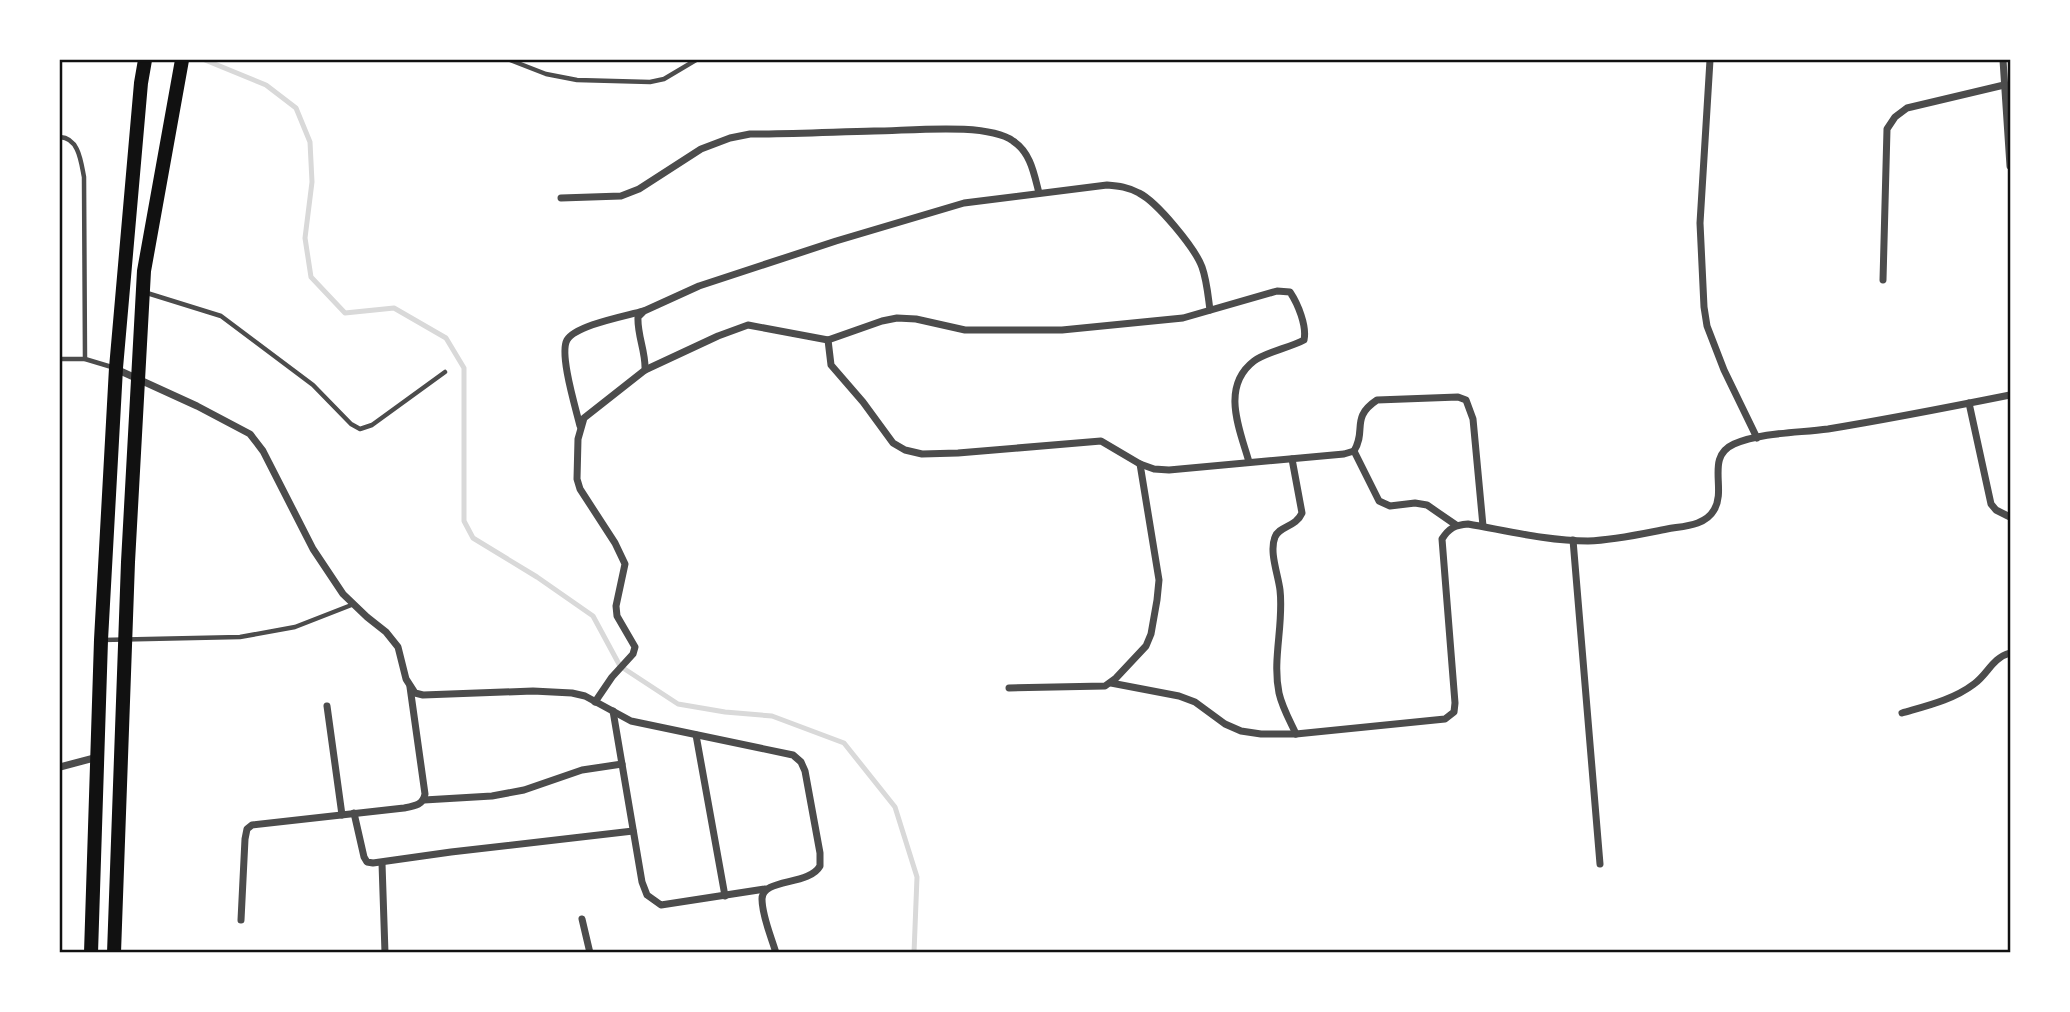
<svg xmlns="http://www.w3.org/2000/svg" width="2070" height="1012" viewBox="0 0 2070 1012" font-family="'Noto Serif',serif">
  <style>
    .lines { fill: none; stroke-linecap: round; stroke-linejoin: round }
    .stream { stroke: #d9d9d9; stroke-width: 5 }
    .service { stroke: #4c4c4c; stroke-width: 4.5 }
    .minor { stroke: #4c4c4c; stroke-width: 7 }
    .primary { stroke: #111; stroke-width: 14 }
    .neatline { fill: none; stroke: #111; stroke-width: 2.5 }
  </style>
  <rect width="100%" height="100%" fill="#fff"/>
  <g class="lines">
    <!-- stream -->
    <path class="stream" d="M205,60l61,25 30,23 14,34 2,40 -7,56 6,39 34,36 49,-5 52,30 18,30v153l9,17 64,39 56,39 27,50 58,38 47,8 47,4 72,27 51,64 22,70 -3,76"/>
    <!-- service -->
    <g class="service">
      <path d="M510,60l36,14 31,6 73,2 14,-3 32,-19"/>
      <path d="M60,137c19,1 21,25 24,40l1,182"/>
      <path d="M147,293l74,23 92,69 38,39 9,5 12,-4 73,-53"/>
      <path d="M60,359h25l30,9"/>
      <path d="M102,640l138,-3 55,-10 59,-23"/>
    </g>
    <!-- minor -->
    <g class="minor">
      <path d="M1710,60l-10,163 4,84 3,19 17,44 33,68"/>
      <path d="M2003,60l7,106"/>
      <path d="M561,198l60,-2 18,-7 62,-40 29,-11 20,-4c41,0 83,-2 124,-3 34,0 113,-9 139,10 18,12 21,33 26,52"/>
      <path d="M1883,280l4,-151 8,-12 12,-9 97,-23"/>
      <path d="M828,340l3,25 32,37 30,41 12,7 17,4 36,-1 143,-12 39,23 14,5 15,1 175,-16 10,-3c13,-21 -4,-33 23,-51l81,-3 8,3 7,19 10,107"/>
      <path d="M116,369l81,37 53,28 13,17 50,98 30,45 24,23 19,15 12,15 8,32 9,14 8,2 110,-4 39,2 13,3 46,25 162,34 8,7 4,9 15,82v13c-11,20 -58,12 -58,33 0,17 9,37 14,54"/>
      <path d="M645,370l73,-34 30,-11 80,15 54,-19 15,-3 19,1 49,11h97l121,-12 94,-27 13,1c8,12 17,34 14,48 -15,8 -38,12 -50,21 -34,26 -14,69 -5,101"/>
      <path d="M1969,403l22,101 5,6 14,7"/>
      <path d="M580,426c-4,-17 -21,-72 -13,-86 9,-15 59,-24 76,-29"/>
      <path d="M1354,451l25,50 11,5 25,-3 12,2 29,20"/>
      <path d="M1292,459l10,54c-6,14 -23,13 -27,24 -6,15 3,37 5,53 4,34 -8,69 -1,103 3,14 11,28 17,41"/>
      <path d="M1573,540l27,324"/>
      <path d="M1111,683l68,13 16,6 30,22 16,7 20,3h35l149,-15 9,-7 1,-9 -13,-164c7,-11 13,-14 26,-15 40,7 80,17 120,17 27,-1 53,-7 79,-12 16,-3 38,-3 47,-19 13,-21 -9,-53 20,-66 29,-12 64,-11 94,-15 61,-10 122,-22 182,-34"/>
      <path d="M1009,688l96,-2 11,-8 30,-32 5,-12 6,-34 2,-20 -19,-116"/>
      <path d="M595,702l17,-25 21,-23 2,-7 -18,-31 -1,-10 9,-42 -10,-21 -35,-54 -3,-10 1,-40 6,-21 61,-48c1,-18 -8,-35 -7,-53l6,-6 55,-25 137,-45 128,-38 143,-18c12,1 21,2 32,8 18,9 56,55 63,74 5,14 6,29 8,43"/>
      <path d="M327,706l15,109"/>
      <path d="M613,711l29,171 5,13 14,10 104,-16"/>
      <path d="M1902,713c24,-7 51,-13 72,-29 14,-10 18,-26 36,-31"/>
      <path d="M696,735l29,161"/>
      <path d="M60,767l38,-10"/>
      <path d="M424,800l68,-4 32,-6 58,-20 40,-6"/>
      <path d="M354,813l10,44 3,5 6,1 78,-11 182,-21"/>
      <path d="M382,863l3,90"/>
      <path d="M582,919l8,34"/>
      <path d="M241,920l4,-81 2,-10 5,-4 152,-17c11,-2 19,-3 21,-14l-15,-107"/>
    </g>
    <!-- primary -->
    <g class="primary">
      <path d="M91,953l10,-313 15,-272 25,-285 4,-23"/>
      <path d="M114,953l14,-391 16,-291 38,-211"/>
    </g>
  </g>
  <!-- border -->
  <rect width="2070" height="1012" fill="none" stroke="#ffffff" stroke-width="122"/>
  <rect x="61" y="61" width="1948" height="890" class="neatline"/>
</svg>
